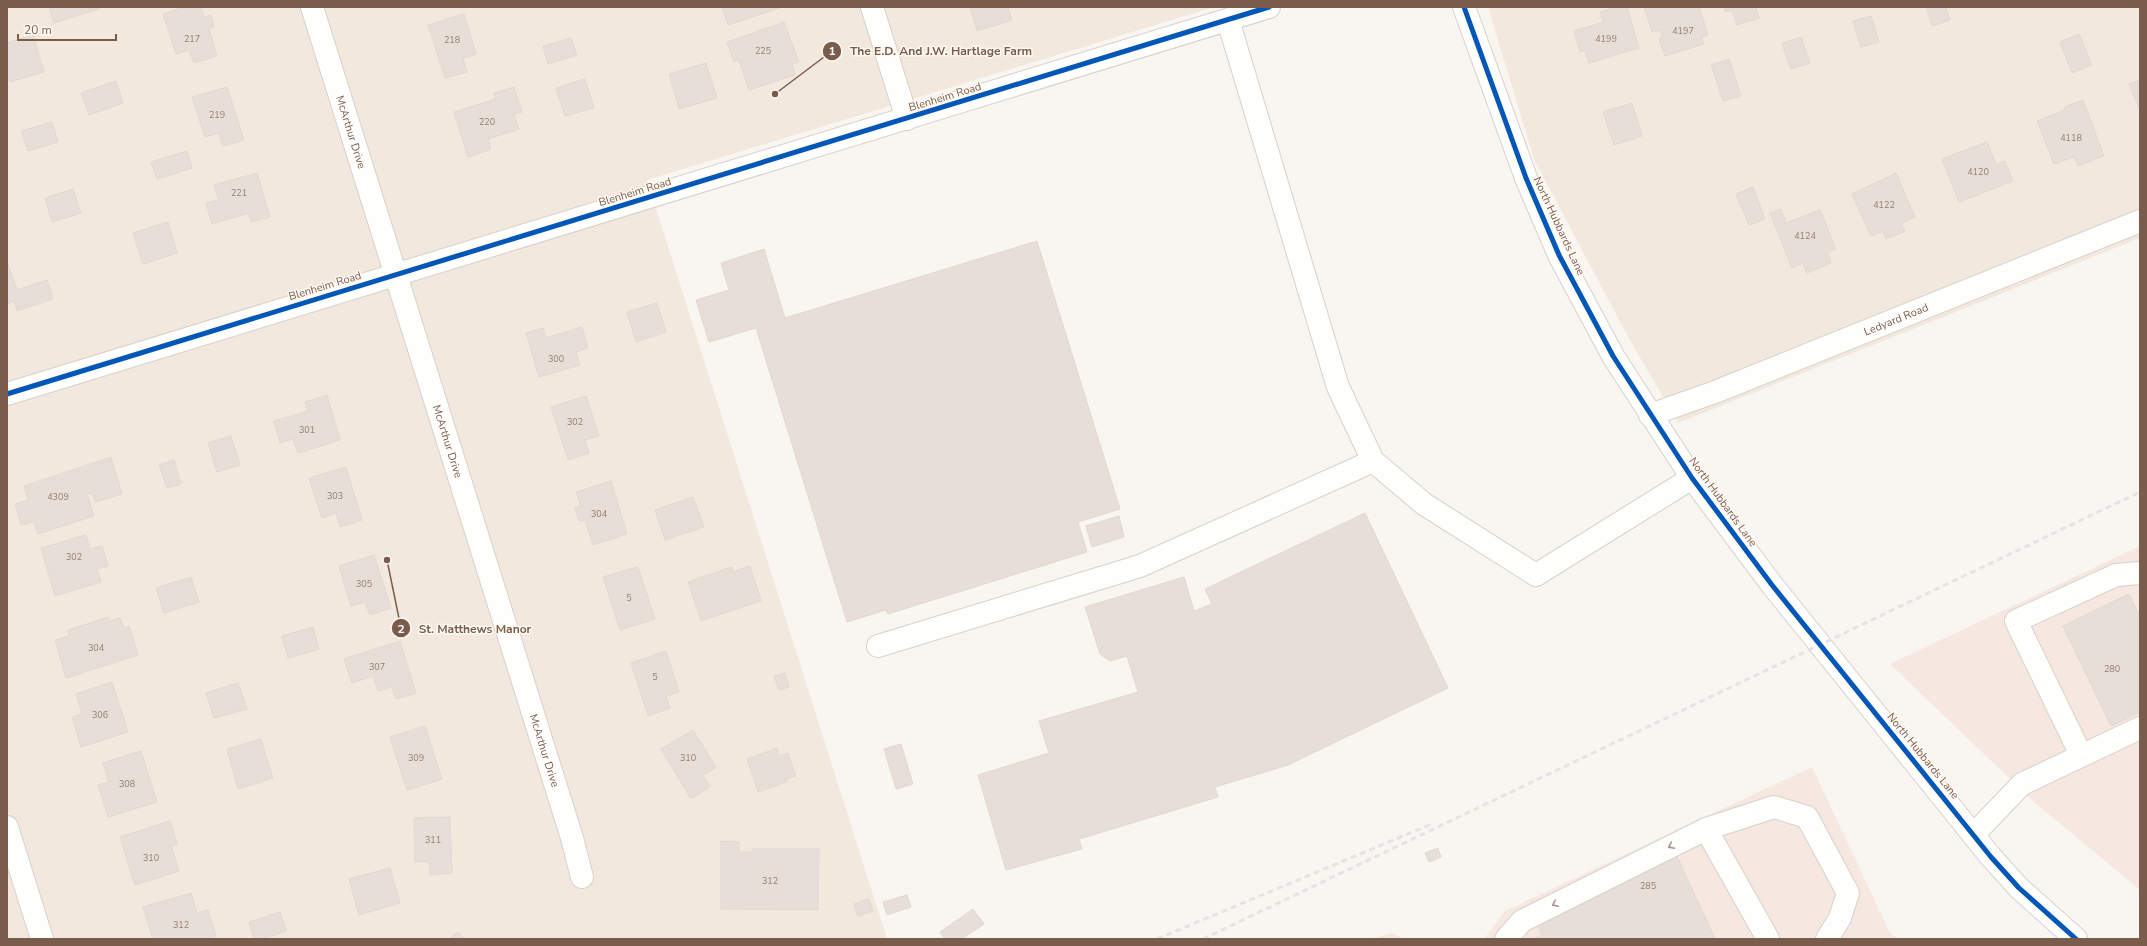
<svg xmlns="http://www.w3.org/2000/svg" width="2147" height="946" viewBox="0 0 2147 946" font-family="'Nunito Sans',sans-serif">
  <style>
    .residential { fill: #f2e8de }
    .commercial { fill: #f6e8e1 }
    .building { fill: #e6ded7; stroke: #e2d8d2 }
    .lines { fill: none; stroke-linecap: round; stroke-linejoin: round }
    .minor-casing { stroke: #d7d1cb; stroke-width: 24 }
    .minor { stroke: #fefefd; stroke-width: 22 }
    .rail { stroke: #e6e3e7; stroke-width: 3; stroke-dasharray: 6 4; stroke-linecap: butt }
    .cycleway-casing { stroke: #fffaf3; stroke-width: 8 }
    .cycleway { stroke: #0057b8; stroke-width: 5 }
    .oneway { stroke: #a8958b }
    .labels { text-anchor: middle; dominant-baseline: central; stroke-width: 3; stroke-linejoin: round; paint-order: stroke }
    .number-label { font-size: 9px; fill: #977e72 }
    .street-label { font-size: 11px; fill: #7a5c4d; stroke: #fffaf3 }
    .leader { fill: none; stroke: #7a5c4d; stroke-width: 1.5 }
    .callout-dot { fill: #7a5c4d; stroke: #fffaf3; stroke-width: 1.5 }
    .mark-label { font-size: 12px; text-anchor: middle; font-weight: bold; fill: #fff }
    .callout-label { font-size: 12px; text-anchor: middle; font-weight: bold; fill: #7a5c4d; stroke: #fffaf3; stroke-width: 3; stroke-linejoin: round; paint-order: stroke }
  </style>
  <rect width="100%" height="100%" fill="#f9f5f0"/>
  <!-- residential -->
  <g class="residential">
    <path d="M7,7h1207l-567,173 240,759h-880z"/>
    <path d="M1488,7h652v231l-462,185 -51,-88 -93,-176z"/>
  </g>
  <!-- commercial -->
  <g class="commercial">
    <path d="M2140,546v344l-106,-88 -144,-138z"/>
    <path d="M1812,767l78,166 8,6h-414l21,-28z"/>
    <path d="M1392,933l13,6h-36z"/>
  </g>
  <!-- building -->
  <g class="building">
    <path d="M49,7h49l1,2 -45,14z"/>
    <path d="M185,7h16l3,10 7,-2 3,12 -5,2 8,27 -23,7 -5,-13 -13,4 -13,-40z"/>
    <path d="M722,7h58v1l-52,17z"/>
    <path d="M970,7h38l4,13 -35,11z"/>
    <path d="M1615,7h12l12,41 -50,15 -4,-13 -5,2 -6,-21 29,-9 -3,-10z"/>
    <path d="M1644,7h55l9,28 -7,2 3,7 -39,12 -6,-17 3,-1 -2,-8 -8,2z"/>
    <path d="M1724,7h32l3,11 -22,7 -5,-15 -7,2z"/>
    <path d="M1926,7h20l4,13 -18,6z"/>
    <path d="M464,14l12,40 -13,4 4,14 -22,6 -17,-53z"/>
    <path d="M1871,16l8,26 -18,5 -8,-26z"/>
    <path d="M784,22l15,40 -7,2 3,11 -46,15 -10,-30 -5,2 -7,-20z"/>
    <path d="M2079,34l13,31 -20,8 -12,-31z"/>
    <path d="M33,35l11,37 -34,10 -3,-11v-28z"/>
    <path d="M1801,37l9,26 -19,6 -9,-25z"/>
    <path d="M571,38l6,17 -29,9 -5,-18z"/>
    <path d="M1729,59l12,37 -18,5 -12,-36z"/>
    <path d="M706,63l11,35 -38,11 -10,-35z"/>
    <path d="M585,79l9,29 -29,8 -9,-28z"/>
    <path d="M2140,80v31l-11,-27z"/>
    <path d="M116,81l7,22 -34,12 -8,-22z"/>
    <path d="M227,87l17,53 -21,6 -4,-13 -14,4 -13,-40z"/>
    <path d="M514,87l8,25 -8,2 5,15 -31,10 3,10 -23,8 -14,-45 42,-13 -2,-6z"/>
    <path d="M2083,100l21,56 -26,10 -4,-9 -20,7 -17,-43 28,-11v-3z"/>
    <path d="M1632,103l10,33 -28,9 -11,-33z"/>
    <path d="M52,122l6,20 -30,9 -7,-20z"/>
    <path d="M1987,142l9,22 9,-3 8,20 -54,21 -17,-43z"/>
    <path d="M187,151l5,17 -35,11 -6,-17z"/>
    <path d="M257,173l13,44 -19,5 -2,-9 -37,11 -6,-21 13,-3 -5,-15z"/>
    <path d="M1896,173l19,44 -14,7 4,7 -19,8 -3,-8 -12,5 -19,-42z"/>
    <path d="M1753,187l12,32 -16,6 -13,-31z"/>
    <path d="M73,189l8,24 -29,9 -7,-24z"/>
    <path d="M1781,209l5,14 34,-13 16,39 -8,4 3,10 -24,10 -4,-10 -11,5 -22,-55z"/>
    <path d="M168,222l9,31 -34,11 -10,-31z"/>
    <path d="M1037,241l83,268 -42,13 9,30 -199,62 -2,-4 -39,12 -91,-294 -47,14 -13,-42 33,-10 -8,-27 43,-14 21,69z"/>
    <path d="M7,262l10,28 30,-10 6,19 -36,12 -3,-10 -7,3z"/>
    <path d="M657,303l9,29 -30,10 -9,-30z"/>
    <path d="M582,327l6,21 -12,4 4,13 -41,12 -13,-44 17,-5 3,10z"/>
    <path d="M327,395l13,45 -42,13 -5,-14 -13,4 -6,-22 34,-10 -3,-9z"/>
    <path d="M586,396l13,40 -14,4 4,13 -21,7 -17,-53z"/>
    <path d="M231,436l9,29 -23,7 -9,-29z"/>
    <path d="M111,457l11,37 -27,8 -2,-9 -6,1 7,22 -56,18 -4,-12 -13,3 -6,-21 13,-4 -4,-14z"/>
    <path d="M174,460l7,24 -14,4 -8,-23z"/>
    <path d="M346,467l16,53 -22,7 -4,-14 -14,5 -13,-40z"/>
    <path d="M611,481l16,53 -34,11 -8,-25 -6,1 -4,-13 6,-2 -5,-14z"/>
    <path d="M693,497l11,30 -39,13 -10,-30z"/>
    <path d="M1365,513l83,175 -160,77 -73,22 3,10 -139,42 3,10 -76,21 -28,-95 71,-22 -10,-32 99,-29 -11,-36 -17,5 -10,-7 -15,-47 99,-30 10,34 18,-7 -7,-15z"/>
    <path d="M1119,516l5,21 -32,10 -6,-21z"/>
    <path d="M86,535l4,14 12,-3 6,20 -11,3 4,13 -46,14 -14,-48z"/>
    <path d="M374,555l17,53 -21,7 -5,-13 -14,4 -12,-40z"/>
    <path d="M750,566l11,35 -60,20 -13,-39 44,-15 1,5z"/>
    <path d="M638,567l17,52 -35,11 -17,-53z"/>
    <path d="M191,577l8,25 -35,11 -8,-25z"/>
    <path d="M2129,594l9,19 2,-1v100l-29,14 -48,-100z"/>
    <path d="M109,617l1,4 10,-3 4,10 5,-2 9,29 -72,23 -11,-38 14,-4 -1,-6z"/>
    <path d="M313,627l6,22 -31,9 -6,-22z"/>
    <path d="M400,641l16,52 -20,6 -4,-12 -14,4 -5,-15 -21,7 -8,-24z"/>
    <path d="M666,651l13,41 -13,4 4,12 -22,8 -17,-53z"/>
    <path d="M785,673l4,14 -10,3 -5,-14z"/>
    <path d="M112,682l16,50 -47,15 -9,-30 10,-3 -6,-20z"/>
    <path d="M238,683l9,26 -33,9 -8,-25z"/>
    <path d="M425,726l17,53 -35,11 -17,-53z"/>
    <path d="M693,730l23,37 -13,8 7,12 -19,12 -30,-50z"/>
    <path d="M261,739l12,39 -35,11 -11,-40z"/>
    <path d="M901,744l12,40 -17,5 -12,-40z"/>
    <path d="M777,748l2,8 9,-3 8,23 -10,3 1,3 -29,10 -11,-33z"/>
    <path d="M141,751l16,51 -49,15 -10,-32 11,-3 -6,-19z"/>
    <path d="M450,817l2,56 -22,2 -1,-13h-14l-1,-44z"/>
    <path d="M170,821l7,23 -6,2 8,25 -44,14 -15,-48z"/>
    <path d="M721,841l18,1v10h14v-3h66l-1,61 -97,-1z"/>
    <path d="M1438,848l3,9 -12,5 -4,-9z"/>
    <path d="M1676,854l39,85h-182l9,-4 -7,-16z"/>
    <path d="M390,868l10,35 -41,12 -10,-36z"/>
    <path d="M191,893l6,20 11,-3 8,26 -10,3h-53l-10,-32z"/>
    <path d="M907,895l4,12 -24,8 -4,-13z"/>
    <path d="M869,899l4,12 -15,5 -4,-12z"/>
    <path d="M973,909l11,15 -22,15h-17l-5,-7z"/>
    <path d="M280,912l6,19 -24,8h-8l-5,-17z"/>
    <path d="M458,932l6,7h-15z"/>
  </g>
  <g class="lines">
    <!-- minor casing -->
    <g class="minor-casing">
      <g id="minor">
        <path id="s1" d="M312,7l260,831 10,39"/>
        <path d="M872,7l35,112"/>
        <path d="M1464,7l62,171 33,77 54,101 79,122 80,107 219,272 28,31 57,51"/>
        <path d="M1228,20l110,367 35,74 51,43 112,71 156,-97"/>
        <path d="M7,394l1262,-387"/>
        <path id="s2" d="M1650,415l65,-23 425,-171"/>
        <path d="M878,646l262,-80 233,-105"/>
        <path d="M2081,755l-65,-134 100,-46 24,-2"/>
        <path d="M7,827l35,112"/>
        <path d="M1706,829l62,110"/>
        <path d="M1973,835l49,-51 118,-56"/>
        <path d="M1506,939l16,-18 184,-92 68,-22 33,10 41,76 -8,25 -13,21"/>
      </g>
    </g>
    <!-- minor -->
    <use href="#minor" class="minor"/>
    <!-- rail -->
    <g class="rail">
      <path d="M1157,939l277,-116"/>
      <path d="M1203,939l937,-447"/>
    </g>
    <!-- cycleway casing -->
    <g class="cycleway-casing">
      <g id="cycleway">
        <path d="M1464,7l62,171 33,77 54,101 79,122 80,107 219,272 28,31 57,51"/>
        <path d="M7,394l1262,-387"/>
      </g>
    </g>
    <!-- cycleway -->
    <use href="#cycleway" class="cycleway"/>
  </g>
  <!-- one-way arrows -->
  <defs><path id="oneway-chevron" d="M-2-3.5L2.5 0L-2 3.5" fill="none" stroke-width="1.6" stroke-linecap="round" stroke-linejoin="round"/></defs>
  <g class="oneway">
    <use href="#oneway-chevron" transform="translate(1671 846) rotate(154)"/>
    <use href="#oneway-chevron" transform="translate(1555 904) rotate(154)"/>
  </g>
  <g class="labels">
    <!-- number labels -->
    <g class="number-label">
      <text x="1683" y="31">4197</text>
      <text x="192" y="39">217</text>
      <text x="1606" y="39">4199</text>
      <text x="452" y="40">218</text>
      <text x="763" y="51">225</text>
      <text x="217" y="115">219</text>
      <text x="487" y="122">220</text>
      <text x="2071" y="138">4118</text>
      <text x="1978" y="172">4120</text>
      <text x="239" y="193">221</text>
      <text x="1884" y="205">4122</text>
      <text x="1805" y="236">4124</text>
      <text x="556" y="359">300</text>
      <text x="575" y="422">302</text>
      <text x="307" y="430">301</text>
      <text x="335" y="496">303</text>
      <text x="58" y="497">4309</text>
      <text x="599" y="514">304</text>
      <text x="74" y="557">302</text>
      <text x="364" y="584">305</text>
      <text x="629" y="598">5</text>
      <text x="96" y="648">304</text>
      <text x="377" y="667">307</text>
      <text x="2112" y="669">280</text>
      <text x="655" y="677">5</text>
      <text x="100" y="715">306</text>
      <text x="416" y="758">309</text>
      <text x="688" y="758">310</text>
      <text x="127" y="784">308</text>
      <text x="433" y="840">311</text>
      <text x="151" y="858">310</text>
      <text x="770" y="881">312</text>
      <text x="1648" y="886">285</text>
      <text x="181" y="925">312</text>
    </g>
    <!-- street labels -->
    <g class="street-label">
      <text transform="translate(945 97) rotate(-17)">Blenheim Road</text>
      <text stroke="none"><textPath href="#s1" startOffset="131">McArthur Drive</textPath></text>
      <text transform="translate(635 192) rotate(-17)">Blenheim Road</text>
      <text transform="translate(1559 226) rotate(65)">North Hubbards Lane</text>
      <text transform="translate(325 286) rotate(-17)">Blenheim Road</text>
      <text stroke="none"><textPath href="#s2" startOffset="264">Ledyard Road</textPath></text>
      <text stroke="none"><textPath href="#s1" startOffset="455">McArthur Drive</textPath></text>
      <text transform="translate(1723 502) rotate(54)">North Hubbards Lane</text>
      <text stroke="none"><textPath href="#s1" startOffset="779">McArthur Drive</textPath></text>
      <text transform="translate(1923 756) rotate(51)">North Hubbards Lane</text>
    </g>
  </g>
  <!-- callouts -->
  <path class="leader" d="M775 94L832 51M387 560L401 628"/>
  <g class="callout-dot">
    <circle cx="775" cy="94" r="4"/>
    <circle cx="387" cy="560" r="4"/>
    <circle cx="832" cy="51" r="10"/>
    <circle cx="401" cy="628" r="10"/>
  </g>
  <g class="mark-label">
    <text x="832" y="55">1</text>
    <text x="401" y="633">2</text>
  </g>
  <g class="callout-label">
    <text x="941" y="55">The E.D. And J.W. Hartlage Farm</text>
    <text x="475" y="633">St. Matthews Manor</text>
  </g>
  <!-- border -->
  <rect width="2147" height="946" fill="none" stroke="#7a5c4d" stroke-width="16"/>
  <!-- scale -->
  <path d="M18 34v6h98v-6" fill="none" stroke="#7a5c4d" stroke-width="2"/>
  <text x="24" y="34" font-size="12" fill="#7a5c4d" stroke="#fffaf3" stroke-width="3" paint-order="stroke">20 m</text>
</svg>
